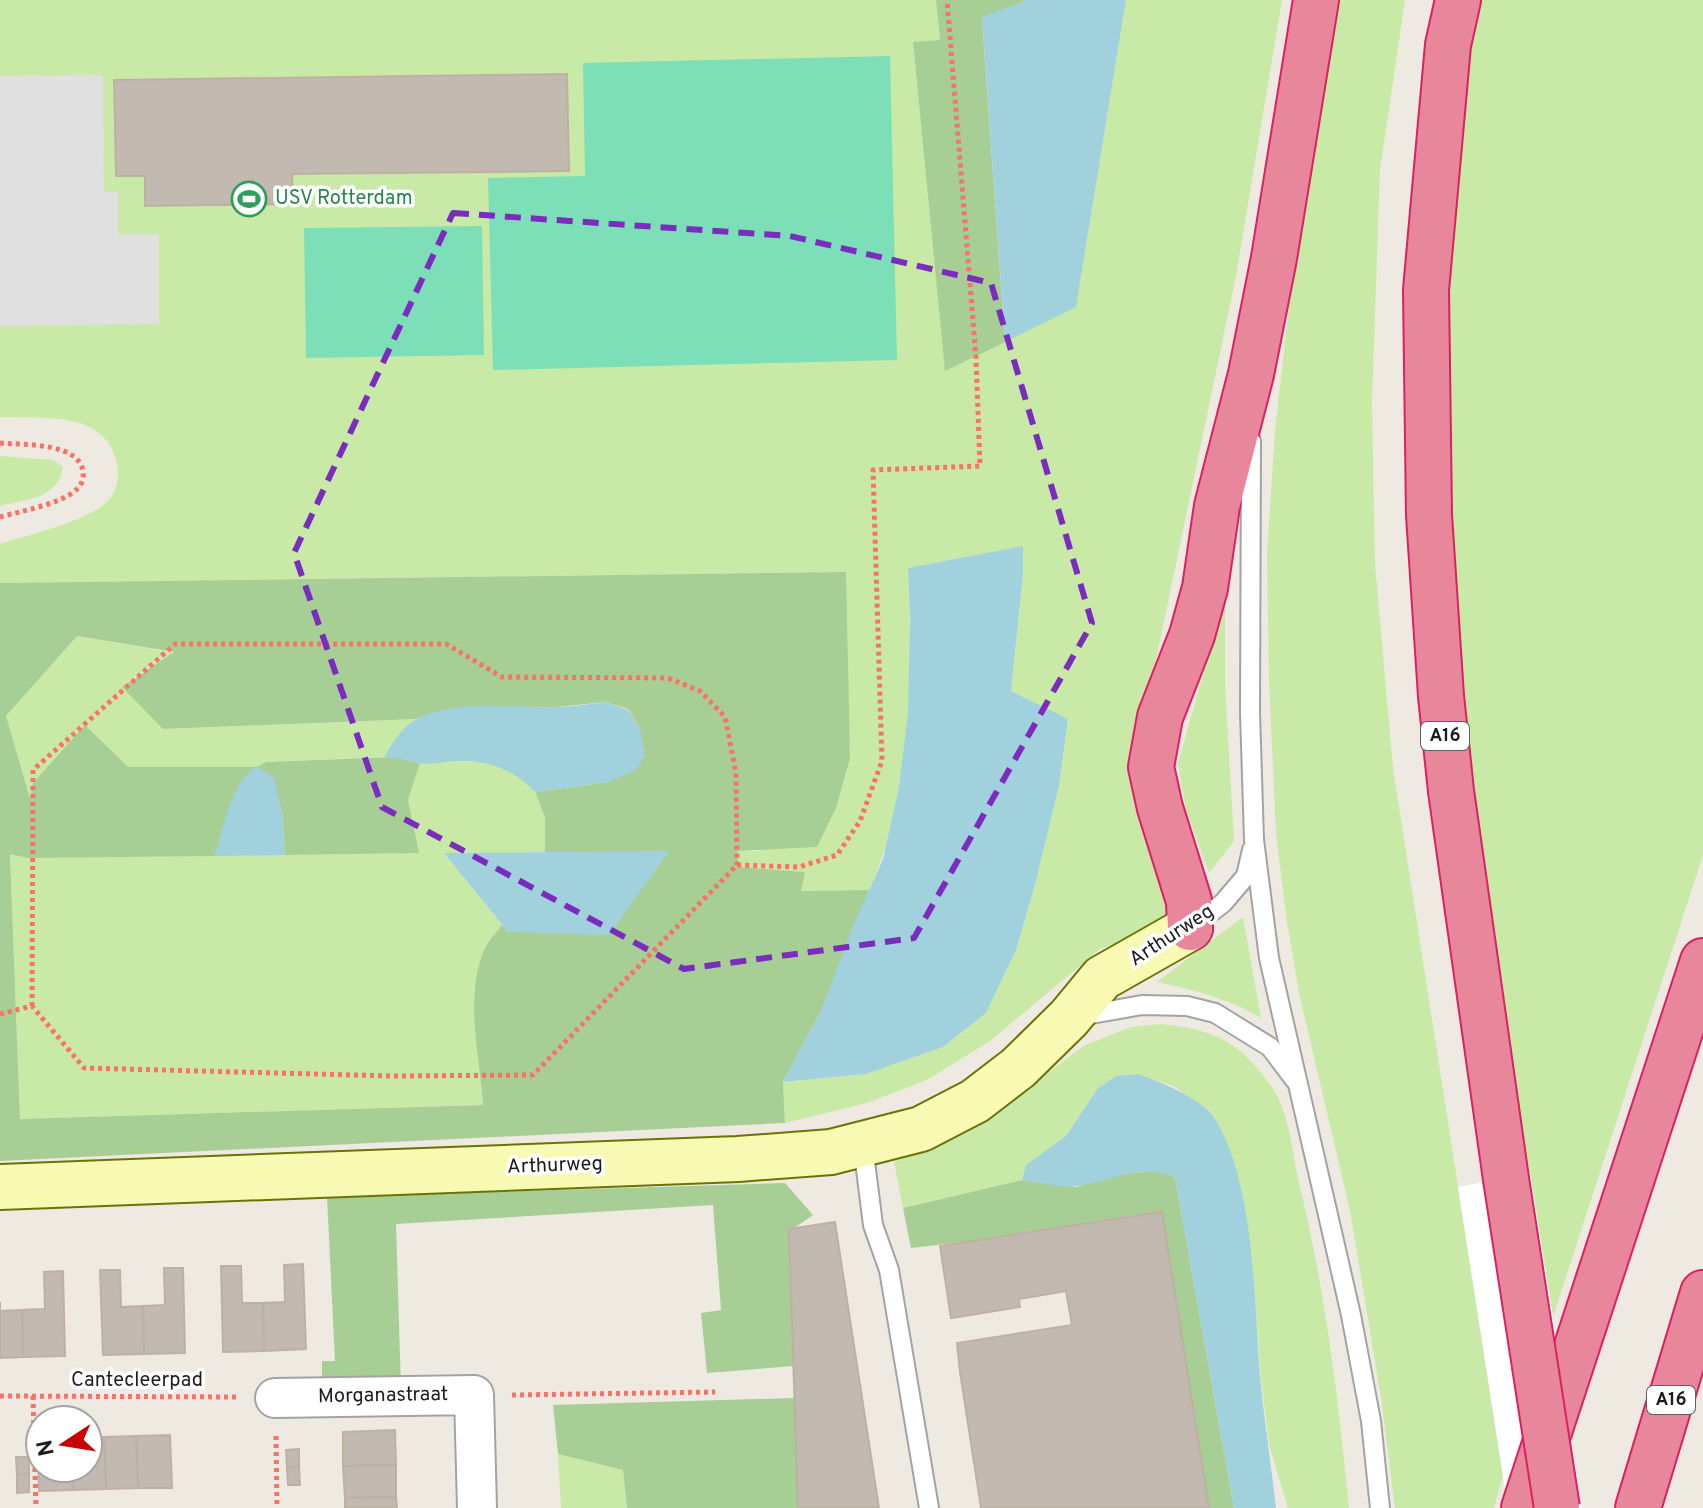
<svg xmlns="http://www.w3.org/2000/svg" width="1703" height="1508" viewBox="0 0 1703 1508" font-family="Overpass,sans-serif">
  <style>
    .grass { fill: #c9eaa6 }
    .forest { fill: #a7ce95; fill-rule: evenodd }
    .pitch { fill: #7ddfb8 }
    .parking { fill: #e0e0e0 }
    .water { fill: #a1d1dd }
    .pier { fill: #fff }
    .building { fill: #c2b9b1; stroke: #c0b0a4; stroke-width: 2 }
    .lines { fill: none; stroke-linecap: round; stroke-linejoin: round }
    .lane-casing { stroke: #a3a3a3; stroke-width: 22 }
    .street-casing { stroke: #a3a3a3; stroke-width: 42 }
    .secondary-casing { stroke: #6a7403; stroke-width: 48 }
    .highway-casing { stroke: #db2064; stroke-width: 48 }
    .path { stroke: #fc7165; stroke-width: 5; stroke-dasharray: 4 4; stroke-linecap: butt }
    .lane { stroke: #fff; stroke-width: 18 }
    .street { stroke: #fff; stroke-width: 38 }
    .secondary { stroke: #f8fab3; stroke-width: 44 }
    .highway { stroke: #e8879b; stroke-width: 44 }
    .highway-bridge-casing { stroke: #db2064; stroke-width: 48; stroke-linecap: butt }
    .highway-bridge { stroke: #e8879b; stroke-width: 44 }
    .marked { fill: none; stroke: #7b2cbf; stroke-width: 6; stroke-dasharray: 16 10; stroke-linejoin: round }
    .labels { text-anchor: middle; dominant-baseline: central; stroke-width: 7; stroke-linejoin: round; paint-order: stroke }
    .shield { fill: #fff; stroke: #606060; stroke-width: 2 }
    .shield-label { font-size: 18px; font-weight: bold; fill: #1c1c1c }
    .leisure-label { font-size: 20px; fill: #27864d; stroke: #fff; text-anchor: start }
    .street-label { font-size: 20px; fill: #1c1c1c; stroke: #fff }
  </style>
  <rect width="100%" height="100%" fill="#eeeae2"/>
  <!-- grass -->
  <g class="grass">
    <path d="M0,0h936l4,40 -27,3 33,327 130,-64 50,-306h156l-46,276 -99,475 36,144 -8,29 -65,25 -110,92 -63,39 -63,24 -79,19 -2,-41 83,-8 77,-27 43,-34 30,-63 19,-65 24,-99 9,-66 -57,-29 12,-117v-27l-115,21c4,106 6,224 -39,322l-69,1 5,-19 -66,-5 -2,-16h22l87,-279 -846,11v-39c28,-9 88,-23 108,-43 10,-11 12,-27 8,-41 -13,-50 -75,-41 -116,-43z"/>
    <path d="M1336,0h69l-25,170 -8,231 3,163 18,204 110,708 -9,32h-99l-14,-110 -31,-187 -51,-218 -13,-77 -10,-83 -7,-151 -2,-128 8,-124 14,-124z"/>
    <path d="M1475,0h228v855l-150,462 -91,-555 -20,-361 8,-225z"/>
    <path d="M0,456l53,4 10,7c-5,32 -36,32 -63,39z"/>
    <path d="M1225,597v87l9,157 -25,32 -23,-63 -8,-47z"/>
    <path d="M76,636l99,17 -46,27 34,49 253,-10 -17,16 -15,22 -118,5 -10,5h-128l-98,34 -24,-85z"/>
    <path d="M457,761l37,2 28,15 13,14 10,25v35l-100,2 57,71 -17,22 -11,45 9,113 -463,14 -10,-266 18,5 390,-5 -10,-53 12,-37z"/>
    <path d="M1243,917l18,101c-34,-20 -66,-28 -104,-36z"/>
    <path d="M1160,1024c38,3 71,12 96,43 8,9 19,23 24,35 10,23 13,52 18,77 27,108 40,218 51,329h-61l-19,-63 -8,-67 -9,-120 -16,-89 -22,-52 -39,-30 -37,-13 -22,2 -18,12 -32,48 -39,29 -5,15 -119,28 -9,-46 61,-26 37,-21 93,-70 46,-18z"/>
    <path d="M558,1454l65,16 4,38h-66z"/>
  </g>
  <!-- forest -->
  <g class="forest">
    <path d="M936,0h92l-46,18 23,324 -60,29 -32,-329 27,-2z"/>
    <path d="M846,572l4,186 -14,50 -19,39 -80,4 2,16 66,5 -4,19 68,-1 -48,121 -38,71 2,41 -785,38v-578zM77,636l97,16 -52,35 41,42 253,-10 31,-9 111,-3 47,-5 23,7 12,20 -32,53 -73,10 10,25v35h123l-160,80 -6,-7c-6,8 -14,16 -18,25 -20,48 -4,105 -1,155l-463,14 -10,-265 18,4 187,-2 20,-63 47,19 3,43 134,-2 -11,-53 12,-37 -26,-6 -128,5 -10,5h-128l-43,-42 -52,58 -3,16 -24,-83z"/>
    <path d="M1158,1170l17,7 59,331h-32l-91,-283 -200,23 -8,-40 119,-28 54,7 40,-12z"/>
    <path d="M785,1183l28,32 -23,16 4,135 -87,7 -6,-60 20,-3 -8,-105 -317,19 5,165 -79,5v-33h13l-8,-164z"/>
    <path d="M794,1398l5,110h-172l-4,-38 -65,-16 -5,-49z"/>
  </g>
  <!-- pitch -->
  <g class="pitch">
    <path d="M890,56l7,304 -404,10 -5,-192 97,-2 -2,-113z"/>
    <path d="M482,226l2,129 -178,3 -2,-130z"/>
  </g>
  <!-- parking -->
  <path class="parking" d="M103,75l1,117h14v42h41v90l-159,2v-250z"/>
  <!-- water -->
  <g class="water">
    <path d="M1028,0h98l-50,307 -71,35 -23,-325z"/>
    <path d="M1023,546v28l-12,117 57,28 -9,67 -24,99 -19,65 -30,63 -43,34 -77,27 -83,8 38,-71 32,-85 30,-67 16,-72 9,-74 2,-93 -2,-52z"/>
    <path d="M605,702l23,8 12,19 5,27 -10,15 -27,11 -73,10c-22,-23 -46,-32 -78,-31 -10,0 -20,3 -31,3 -14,-1 -27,-8 -42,-7 8,-13 17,-29 31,-37 37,-22 99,-11 141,-13 16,0 33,-3 49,-5z"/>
    <path d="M256,767l18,10 8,35 3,43 -70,1c8,-25 17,-77 41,-89z"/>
    <path d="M669,851l-60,84 -101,-3 -64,-79z"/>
    <path d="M1138,1074c22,8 64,24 77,45 40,65 39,181 45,256 4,44 11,89 16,133h-42l-59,-331c-37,-15 -62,5 -98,9 -17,2 -38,-4 -55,-6l4,-15 40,-29 32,-48 18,-12z"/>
  </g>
  <!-- pier -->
  <path class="pier" d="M1530,1173l23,144 29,191h-74l-50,-321z"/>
  <!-- building -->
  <g class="building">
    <path d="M567,74l2,97 -277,3 1,30 -148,2v-30h-29l-2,-96z"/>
    <path d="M1162,1212l47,296h-228l-21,-136 -3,-29 115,-18 -6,-34 -47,8 1,8 -69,11 -11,-72z"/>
    <path d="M835,1222l44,286h-81l-9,-279z"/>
    <path d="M303,1264l3,85 -42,2 -1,-48 22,-1 -1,-37z"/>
    <path d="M221,1266h20l1,37h21l1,48 -41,1z"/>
    <path d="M164,1268h19l2,85 -41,1 -1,-48 22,-1z"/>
    <path d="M100,1270h20l1,37 22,-1 1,48 -41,1z"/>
    <path d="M63,1271l2,85 -42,1 -1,-47 23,-1 -1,-37z"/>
    <path d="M0,1302v9l22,-1 1,47 -23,1z"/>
    <path d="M395,1430l1,35 -53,1v-34z"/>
    <path d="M170,1435l2,53h-34l-2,-52z"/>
    <path d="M136,1436l2,52 -32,1 -2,-52z"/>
    <path d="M104,1437l2,52 -33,1v-22h15v-30z"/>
    <path d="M38,1439h2v29h33v22l-34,1z"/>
    <path d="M299,1449v18l-12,1 -1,-18z"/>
    <path d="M16,1457h13v17l-12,1z"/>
    <path d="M396,1465v32l-51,1 -2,-32z"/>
    <path d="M299,1467l1,18h-12l-1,-17z"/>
    <path d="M29,1474v18l-12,1v-18z"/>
    <path d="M396,1497l1,11h-52v-10z"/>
  </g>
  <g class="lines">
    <!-- lane casing -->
    <g class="lane-casing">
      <g id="lane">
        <path d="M1251,441l-1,271 4,128 15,118 82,357 20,106 9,87"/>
        <path d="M1194,925l29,-22 23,-27 6,-26"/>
        <path d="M1080,1016l62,-11 45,1 28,7 55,34 25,33"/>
        <path d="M863,1146l10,79 16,45 40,238"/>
      </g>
    </g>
    <!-- street casing -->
    <g class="street-casing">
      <path id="street" d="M275,1398l199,-3 3,113"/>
    </g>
    <!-- secondary casing -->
    <g class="secondary-casing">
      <path id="secondary" d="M0,1187l738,-28 93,-7 90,-23 54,-28 43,-33 51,-50 33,-40 88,-50"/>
    </g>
    <!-- highway casing -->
    <g class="highway-casing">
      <g id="highway">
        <path d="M1458,0l-10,45 -22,245 3,225 12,181 10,95 55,388"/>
        <path d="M1190,928l-1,-27 -29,-93 -9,-41 9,-50 32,-82 13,-47 12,-82 34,-132 23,-116 42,-258"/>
        <path d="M1524,1508l179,-547"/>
        <path d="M1638,1508l65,-215"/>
      </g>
    </g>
    <!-- path -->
    <g class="path">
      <path d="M0,443c22,2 80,-1 83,29 1,5 -1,13 -6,17 -15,15 -56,22 -77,28"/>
      <path d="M32,1006l1,-236 142,-126h271l56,33 166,1 32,13 25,26 11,56 1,92"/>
      <path d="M0,1014l32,-8 52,62 309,8 140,-1 204,-210 62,2 38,-12 23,-34 22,-60 -9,-291 107,-4 -4,-108 -29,-358"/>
      <path d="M512,1395l203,-3"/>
      <path d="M0,1396l239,1"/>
      <path d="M33,1396l3,112"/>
      <path d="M276,1436l1,72"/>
    </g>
    <!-- lane -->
    <use href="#lane" class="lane"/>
    <!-- street -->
    <use href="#street" class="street"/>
    <!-- secondary -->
    <use href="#secondary" class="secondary"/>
    <!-- highway -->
    <use href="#highway" class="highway"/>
    <!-- highway-bridge casing -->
    <g class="highway-bridge-casing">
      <path id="highway-bridge" d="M1506,1179l51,329"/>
    </g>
    <!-- highway-bridge -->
    <use href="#highway-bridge" class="highway-bridge"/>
  </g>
  <!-- marked area -->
  <path class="marked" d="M453,213l337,23 201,47 101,340 -178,315 -230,31 -302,-162 -88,-254z"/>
  <!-- icons -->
  <defs>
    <g id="stadium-ring" transform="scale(1.8)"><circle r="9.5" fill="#fff" stroke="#2e9e5b" stroke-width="1.5"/><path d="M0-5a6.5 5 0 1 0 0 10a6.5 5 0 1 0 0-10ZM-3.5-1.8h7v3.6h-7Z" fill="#2e9e5b"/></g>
  </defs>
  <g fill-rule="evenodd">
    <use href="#stadium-ring" x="249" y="199"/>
  </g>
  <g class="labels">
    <!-- shield labels -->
    <g class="shield">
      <rect x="1421" y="722" width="48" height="28" rx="6"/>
      <rect x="1647" y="1386" width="48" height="28" rx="6"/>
    </g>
    <g class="shield-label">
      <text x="1445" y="736">A16</text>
      <text x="1671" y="1400">A16</text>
    </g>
    <!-- leisure labels -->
    <g class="leisure-label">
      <text x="275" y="199">USV Rotterdam</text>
    </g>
    <!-- street labels -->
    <g class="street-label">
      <text transform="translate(1172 936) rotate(-33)">Arthurweg</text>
      <text transform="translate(555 1166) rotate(-2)">Arthurweg</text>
      <text x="137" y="1381">Cantecleerpad</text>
      <text transform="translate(383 1396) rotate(-1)">Morganastraat</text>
    </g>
  </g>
  <!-- north arrow -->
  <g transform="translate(64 1444) rotate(258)"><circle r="38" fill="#ffffff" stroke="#a4a4a4" stroke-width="2"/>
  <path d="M0-6L14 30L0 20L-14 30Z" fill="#c90004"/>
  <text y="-12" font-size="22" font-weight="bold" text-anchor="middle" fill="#1c1c1c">N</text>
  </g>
</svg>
